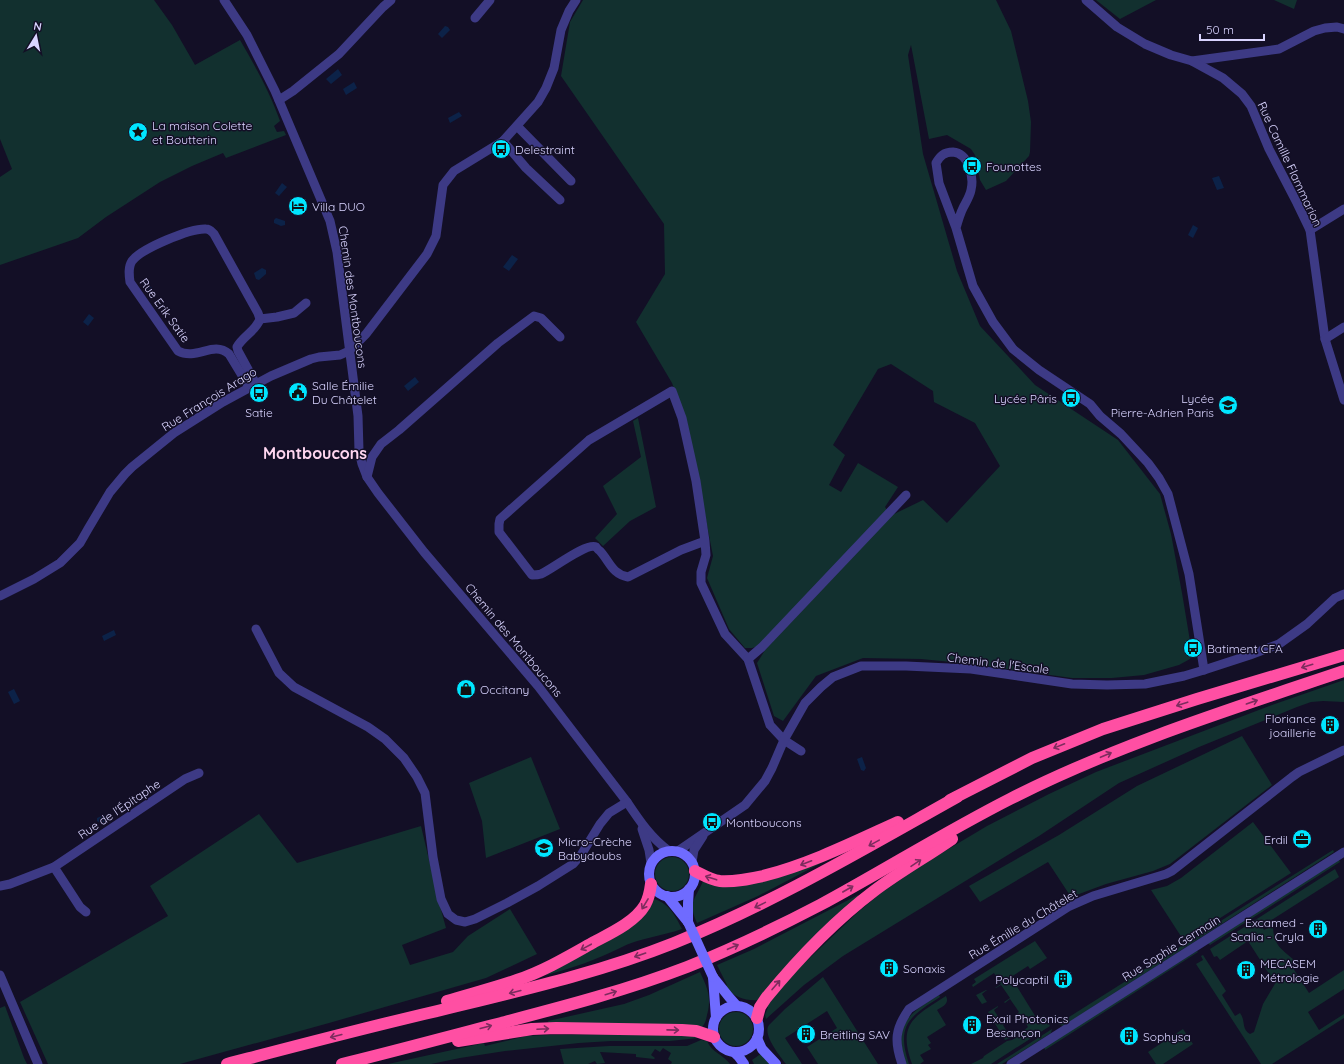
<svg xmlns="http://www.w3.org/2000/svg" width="1344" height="1064" viewBox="0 0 1344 1064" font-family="Quicksand,sans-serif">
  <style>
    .green { fill: #12302f }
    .water { fill: #0c2248 }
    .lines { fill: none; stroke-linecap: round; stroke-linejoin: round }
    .street { stroke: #3d3a85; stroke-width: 9 }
    .secondary { stroke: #6f6bff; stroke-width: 10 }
    .highway { stroke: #ff4fa3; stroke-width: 12 }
    .secondary-bridge { stroke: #6f6bff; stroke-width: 10 }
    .oneway { stroke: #7d2c5e }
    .labels { text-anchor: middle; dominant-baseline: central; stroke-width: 3; stroke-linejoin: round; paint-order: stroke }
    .poi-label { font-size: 12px; fill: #d9d4ff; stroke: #130f26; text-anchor: start }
    .street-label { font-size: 12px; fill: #d9d4ff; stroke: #130f26 }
    .district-label { font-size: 16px; font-weight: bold; fill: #ffd6f0; stroke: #130f26 }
  </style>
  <rect width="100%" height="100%" fill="#130f26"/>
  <!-- green -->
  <g class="green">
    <path d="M0,0h154l18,25 23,40 45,-25c15,26 30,52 40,81l-6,5 3,6 7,-1 2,4 -60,23 -3,-5 -31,13 -32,16 -54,35 -28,21 -78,27v-88l12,-8 -12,-30z"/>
    <path d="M583,0h413l15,31 17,70 3,21 -1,30 -1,4 -23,25 -20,9 -6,-10 -5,-25 -4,-6 -24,-14 -18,4 -18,-94 -3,10 15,99 34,117 23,55 55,59 83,55 42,54 11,40 11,59 10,60 -2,6 -11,6 -35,10 -32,3h-40l-100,-14 -51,-5 -58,-1 -47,18 -33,45 -9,-5 -17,-53 8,-13 127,-135 31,-15 24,23 53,-57 -25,-43 -41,-21 -1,-11 -42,-27 -13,5 -45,76 12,10 -16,30 12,7 17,-29 40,24 -13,20 2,3 -128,136 -7,2h-7l-16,-19 -22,-51 6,-22 -26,-134 -15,-39 -36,-61 29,-48 -1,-50 -103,-148 9,-54z"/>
    <path d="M1096,0h60l-36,19z"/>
    <path d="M1274,0h23l-3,9z"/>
    <path d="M638,418l18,89 -26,14 -27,25 -8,-8 22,-24 -14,-28 38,-29 -8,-36z"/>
    <path d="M1344,680v22l-21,-1 -12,1 -14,5 -98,40 -80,36 -80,53 -196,120 -39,29 -38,34 -1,-4 3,-8 -3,-2 31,-34 62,-59 23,-19 44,-30 62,-37 62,-32 47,-22 176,-67z"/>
    <path d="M1242,736l30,49 -102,79 -17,7 -47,13 -35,13 -23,-35 -68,40 -11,-16 90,-51 78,-49z"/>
    <path d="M531,757l29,72 -74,29 -4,-37 -13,-38z"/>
    <path d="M259,814l38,49 124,-37 19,80 6,22 -44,17 8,20 43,-13 15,-16 42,-27 27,45 -51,24 -157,45 -149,41h-132l-28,-62 148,-86 -18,-30z"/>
    <path d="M1253,822l38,51 -107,68 -33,-51 16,-4 14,-8z"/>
    <path d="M1333,850l1,2 -271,174 -5,-2z"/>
    <circle cx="672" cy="874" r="17"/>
    <path d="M1339,860l1,2 -130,83 -2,-2z"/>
    <path d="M822,861l1,1 -65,34 -61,27c-10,-22 -1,-24 7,-44l9,4z"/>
    <path d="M1335,869l4,8 -77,49 2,4 9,-5c0,21 9,24 22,36l-4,4 18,28 35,-23v19l-36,23 11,18 25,-16v4l-72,46h-11l-65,-100 7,-4 -2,-4 2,-1 23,36 -4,4 13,21 5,-3c6,8 1,16 10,21l4,-2 9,-28 13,-22 -3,-2 -25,-39 -28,19 -3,-4 -3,1 -4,-8z"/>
    <path d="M858,895l1,2 -100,103c-13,1 -24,-2 -33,-13l1,-2 -10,-20 37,-16z"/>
    <path d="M654,899c15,4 22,18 28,30 -20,7 -43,9 -62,19 -24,12 -48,20 -73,27l-1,-2z"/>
    <path d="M1035,941l12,17 -17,11 -2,-3 -17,11 26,42 7,-4 6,11 -59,38h-20l12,-6 1,-2 23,-15 5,-1 12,-7 -1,-2 5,-4 -8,-13 -6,3v-1l5,-4 -9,-13 -5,4 -1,-1 6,-4 -9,-13 -5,3h-1l6,-4 -7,-11 -21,14 -1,-2 4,-3 -2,-3z"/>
    <path d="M1197,951l1,1 -153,98 -1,-3z"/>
    <path d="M700,972c7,15 12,25 7,43 -1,5 -2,10 -7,14l-151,-5 -1,-3 76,-17 25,-9z"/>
    <path d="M823,977l55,87h-60l-11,-17 30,-19 -10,-17 -42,27 17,26h-16c-6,-8 -24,-30 -17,-39l16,-16z"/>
    <path d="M986,990h1l-5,4 5,8 -5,2 -6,-9z"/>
    <path d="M939,995l1,2c-31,20 -44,28 -31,67h-3c-1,-5 -4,-10 -5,-15 -4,-30 17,-41 38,-54z"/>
    <path d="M946,996c4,8 -4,11 -9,14l9,15 -19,12 4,6 -3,2 3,4 -11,6 4,6 -4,3h-8c-15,-41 3,-48 34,-68z"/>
    <path d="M5,1006l19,52 3,6h-27v-56z"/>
    <path d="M998,1006v1l-4,3 8,13 5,-3v1l-4,4 8,13 -6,2 -17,-28z"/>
    <circle cx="736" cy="1029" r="17"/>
    <path d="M1052,1029l-1,4 -49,31h-5z"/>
    <path d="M1183,1029l10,15 -30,20h-7l-8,-12z"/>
    <path d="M632,1034l59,2 7,2 -28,3h-59l-32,2 -74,8 -45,7 -29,6h-43l96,-21 1,3 41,-10 21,-1z"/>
    <path d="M701,1040l6,1c5,12 16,13 23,23h-59l1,-2 -4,-3 3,-6 -8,-5 -3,4 -5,-3 -4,6 4,3 -1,1 -18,-2v-3l-36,-2 5,11 -8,1 -2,-3 -7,3h-24l-4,-15 49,-3h78z"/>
    <path d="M762,1053l11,11h-19l-2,-4z"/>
  </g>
  <!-- water -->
  <g class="water">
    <path d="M445,26l3,1 2,3 -8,8 -4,-4z"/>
    <path d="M338,69l4,6 -11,9 -5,-5z"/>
    <path d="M354,82l3,6 -11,7 -3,-6z"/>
    <path d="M459,112l3,4 -12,7 -2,-5z"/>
    <path d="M1219,176l5,12 -7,2 -5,-12z"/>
    <path d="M282,183l5,4 -8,9 -4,-3z"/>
    <path d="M276,218l9,3v4l-4,1 -7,-3v-3z"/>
    <path d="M1193,225l5,3 -5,10 -5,-3z"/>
    <path d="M512,255l6,4 -9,12 -6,-4z"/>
    <path d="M262,268l4,2v4l-7,6 -3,-1 -2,-6z"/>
    <path d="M143,280h3l6,8 -5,3 -5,-8z"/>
    <path d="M89,314l5,4 -6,8 -5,-4z"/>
    <path d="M415,377l4,5 -11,9 -4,-5z"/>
    <path d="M114,630l2,5 -12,6 -2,-5z"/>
    <path d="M14,689l6,12 -6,3 -6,-12z"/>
    <path d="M862,757l4,11 -2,3 -3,-1 -4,-11z"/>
    <path d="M104,815l3,2 1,3 -6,4 -5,-3v-3z"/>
  </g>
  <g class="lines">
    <!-- street -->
    <g class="street">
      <path d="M224,0l23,35 28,56 55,130 7,31 21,164 1,35 3,13 5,13 11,16 46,59 114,134 89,116c12,18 24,36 42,49"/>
      <path d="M1086,0l31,27 28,17 26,11 21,6 87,-12 35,-18 11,-3 12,-1 7,2"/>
      <path d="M475,18l15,-18"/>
      <path d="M1192,61l31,17 19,16 9,12 18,43 28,54 13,27 15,109 19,61"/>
      <path d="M279,100l14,-9 46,-37 44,-47 8,-7"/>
      <path d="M517,126l54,55"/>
      <path d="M503,141l23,27 34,32"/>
      <path d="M956,228c2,-7 4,-14 7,-20 3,-6 7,-12 8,-18 3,-12 -2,-37 -18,-38 -9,0 -13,4 -17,11l3,20 17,45 17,58 20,36 20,27 26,21 51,34 10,12 21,18 27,29 11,15 9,16 21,80 15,96"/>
      <path d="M1310,230l34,-21"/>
      <path d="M1325,339l19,-12"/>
      <path d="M256,384l-18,-33 -1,-4c6,-11 19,-16 23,-28"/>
      <path d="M249,387l-20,-33c-16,-14 -32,7 -51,-3l-48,-69c-1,-7 -2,-15 2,-21 10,-13 59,-33 74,-32 4,0 5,2 8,5l44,79 2,6 17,-2 17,-4 12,-10"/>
      <path d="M367,477l5,-20 9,-13 18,-14 99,-87 36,-27 7,2 19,19"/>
      <path d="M705,541l-24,9 -53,27c-16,-3 -18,-15 -28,-26 -2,-1 -3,-3 -4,-4 -9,-5 -45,23 -55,27 -3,1 -6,1 -9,1l-33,-43v-8l1,-5 89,-79 83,-49 10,27 14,63 9,60 1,14 -5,17v11l24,51 23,25 22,66 14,15 17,11"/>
      <path d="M0,596l34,-17 26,-16 20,-20 8,-14 22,-37 15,-18 7,-7 42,-34 49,-31 48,-26 40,-17 8,-2 21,-2 9,-4 17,-17 61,-80 9,-18 7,-51 11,-14 49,-30 35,-39 8,-14 8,-20 7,-38 8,-19 7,-11"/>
      <path d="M256,629l23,44 15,14 74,40 17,12 19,19 13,19 8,16 8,64 8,42 7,15 8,6 9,2 10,-3 32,-16 31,-17 35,-22 8,-9 19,-31 9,-11 18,-11"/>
      <path d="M748,659l14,-12 144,-152"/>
      <path d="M642,829l7,21 2,13"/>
      <path d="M678,851l67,-46 20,-24 7,-13 12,-28 21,-37 16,-16 12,-10 28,-11h45l65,3 101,15 35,1 38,-1 39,-8 20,-6 46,-15 29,-11 28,-20 28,-26 9,-4"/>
      <path d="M692,862l2,-12 9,-14"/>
      <path d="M54,867l26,40 6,5"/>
      <path d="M0,886l10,-2 44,-17 131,-88 14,-6"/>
      <path d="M0,975l38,89"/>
      <path d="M902,1064c-8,-23 -7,-35 7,-55l159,-102 25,-11 73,-22 6,-3 120,-94 7,-5 45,-22"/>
      <path d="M1011,1064l333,-212"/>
    </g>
    <!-- secondary -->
    <g class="secondary">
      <circle cx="672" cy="874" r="23"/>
      <path d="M667,896l21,26"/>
      <path d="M688,922v-19l1,-14"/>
      <path d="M713,977l3,41"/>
      <path d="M713,977l16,20 8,9"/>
      <circle cx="736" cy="1029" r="23"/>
      <path d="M757,1038l5,11 14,15"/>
      <path d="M734,1052l5,5 5,7"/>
    </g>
    <!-- highway -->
    <g class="highway">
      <path d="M950,800l82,-42 71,-29 94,-30 147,-44"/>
      <path d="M695,871c8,4 16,9 25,10 15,1 29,-2 43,-5 47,-12 91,-34 135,-54"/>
      <path d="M447,1001c23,-7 47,-13 70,-21 27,-9 52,-24 77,-38 17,-9 41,-20 51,-37 4,-7 5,-13 6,-21"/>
      <path d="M757,1018l3,-11 6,-9c32,-39 67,-76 108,-107 25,-19 52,-34 78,-52"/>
      <path d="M458,1041l74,-12 24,-1 126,2 14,1 18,6"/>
      <path d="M227,1064c69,-18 137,-36 206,-52 81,-20 163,-38 241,-69 99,-40 190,-94 283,-146"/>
      <path d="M342,1064c54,-13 108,-28 163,-42 61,-16 122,-32 182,-55 45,-18 89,-39 133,-62 63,-34 125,-73 190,-106 106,-54 221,-90 334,-128"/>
    </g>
    <!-- secondary-bridge -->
    <path class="secondary-bridge" d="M688,922l25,55"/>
  </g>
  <!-- one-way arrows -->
  <defs><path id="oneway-shaft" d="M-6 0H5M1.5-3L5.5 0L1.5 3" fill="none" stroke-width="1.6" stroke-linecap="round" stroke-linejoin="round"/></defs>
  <g class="oneway">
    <use href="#oneway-shaft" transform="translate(1307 666) rotate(163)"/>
    <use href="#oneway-shaft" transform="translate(1252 702) rotate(-19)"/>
    <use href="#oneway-shaft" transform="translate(1182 704) rotate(162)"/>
    <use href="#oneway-shaft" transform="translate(1059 746) rotate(158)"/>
    <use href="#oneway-shaft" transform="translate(1106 755) rotate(-23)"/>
    <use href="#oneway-shaft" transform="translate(874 843) rotate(151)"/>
    <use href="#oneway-shaft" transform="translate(806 863) rotate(159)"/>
    <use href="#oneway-shaft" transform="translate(916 863) rotate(-34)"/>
    <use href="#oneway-shaft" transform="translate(711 878) rotate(-162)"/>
    <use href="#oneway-shaft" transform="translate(848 889) rotate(-30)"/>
    <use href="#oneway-shaft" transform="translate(645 904) rotate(121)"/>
    <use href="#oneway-shaft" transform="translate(760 905) rotate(154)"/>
    <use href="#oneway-shaft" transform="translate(586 947) rotate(152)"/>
    <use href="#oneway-shaft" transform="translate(733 947) rotate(-23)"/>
    <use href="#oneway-shaft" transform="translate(640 955) rotate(161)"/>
    <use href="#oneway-shaft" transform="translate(776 985) rotate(-49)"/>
    <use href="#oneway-shaft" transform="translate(515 992) rotate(166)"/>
    <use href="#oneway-shaft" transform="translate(611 993) rotate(-17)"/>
    <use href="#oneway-shaft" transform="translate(486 1027) rotate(-15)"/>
    <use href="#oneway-shaft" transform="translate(543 1029) rotate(-3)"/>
    <use href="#oneway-shaft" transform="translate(673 1030) rotate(1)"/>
    <use href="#oneway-shaft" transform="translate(336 1036) rotate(166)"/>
  </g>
  <!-- icons -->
  <defs>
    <g id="sight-disc" transform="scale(1)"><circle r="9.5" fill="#00e5ff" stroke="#130f26"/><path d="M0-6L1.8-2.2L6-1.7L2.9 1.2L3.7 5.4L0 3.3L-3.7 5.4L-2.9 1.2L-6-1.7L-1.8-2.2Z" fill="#111"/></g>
    <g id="bus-disc" transform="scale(1)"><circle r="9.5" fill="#00e5ff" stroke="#130f26"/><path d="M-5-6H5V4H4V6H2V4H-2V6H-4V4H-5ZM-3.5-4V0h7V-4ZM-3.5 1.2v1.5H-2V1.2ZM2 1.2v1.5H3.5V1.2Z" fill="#111"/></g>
    <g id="hotel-disc" transform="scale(1)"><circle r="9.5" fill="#00e5ff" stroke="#130f26"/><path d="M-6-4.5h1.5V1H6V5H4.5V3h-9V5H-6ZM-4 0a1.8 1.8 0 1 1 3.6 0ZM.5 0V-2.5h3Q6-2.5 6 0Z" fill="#111"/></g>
    <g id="civic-disc" transform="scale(1)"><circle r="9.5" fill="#00e5ff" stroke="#130f26"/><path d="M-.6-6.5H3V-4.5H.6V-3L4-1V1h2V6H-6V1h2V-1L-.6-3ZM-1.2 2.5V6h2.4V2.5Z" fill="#111"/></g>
    <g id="school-disc" transform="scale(1)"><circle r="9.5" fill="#00e5ff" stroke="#130f26"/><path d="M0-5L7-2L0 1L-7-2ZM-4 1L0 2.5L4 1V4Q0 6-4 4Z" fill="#111"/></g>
    <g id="shop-disc" transform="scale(1)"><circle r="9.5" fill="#00e5ff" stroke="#130f26"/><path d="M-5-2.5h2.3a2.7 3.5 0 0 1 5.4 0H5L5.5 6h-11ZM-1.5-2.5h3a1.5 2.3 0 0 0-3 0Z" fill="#111"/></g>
    <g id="building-disc" transform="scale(1)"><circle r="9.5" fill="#00e5ff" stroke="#130f26"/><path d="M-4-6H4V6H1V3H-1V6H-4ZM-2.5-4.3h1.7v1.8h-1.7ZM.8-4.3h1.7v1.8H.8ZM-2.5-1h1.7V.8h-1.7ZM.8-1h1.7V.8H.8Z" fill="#111"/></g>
    <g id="office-disc" transform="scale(1)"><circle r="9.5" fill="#00e5ff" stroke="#130f26"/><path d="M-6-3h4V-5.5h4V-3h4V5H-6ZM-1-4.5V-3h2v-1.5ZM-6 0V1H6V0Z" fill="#111"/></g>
  </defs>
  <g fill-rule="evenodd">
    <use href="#sight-disc" x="138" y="132"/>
    <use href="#bus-disc" x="501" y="149"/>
    <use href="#bus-disc" x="972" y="166"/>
    <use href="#hotel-disc" x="298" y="206"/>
    <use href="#civic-disc" x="298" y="392"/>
    <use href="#bus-disc" x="259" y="393"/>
    <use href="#bus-disc" x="1071" y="398"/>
    <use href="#school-disc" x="1228" y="405"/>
    <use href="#bus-disc" x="1193" y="648"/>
    <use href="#shop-disc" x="466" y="689"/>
    <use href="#building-disc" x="1330" y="725"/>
    <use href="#bus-disc" x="712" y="822"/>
    <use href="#office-disc" x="1302" y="839"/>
    <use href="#school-disc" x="544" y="848"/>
    <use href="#building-disc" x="1318" y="929"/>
    <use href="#building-disc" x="889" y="968"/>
    <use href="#building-disc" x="1246" y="970"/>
    <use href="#building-disc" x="1063" y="979"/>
    <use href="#building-disc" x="972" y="1025"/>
    <use href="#building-disc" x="806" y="1034"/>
    <use href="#building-disc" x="1129" y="1036"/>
  </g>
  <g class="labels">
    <!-- poi labels -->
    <g class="poi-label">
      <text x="152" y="125">La maison Colette<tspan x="152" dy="14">et Boutterin</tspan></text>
      <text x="515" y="149">Delestraint</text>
      <text x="986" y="166">Founottes</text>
      <text x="312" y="206">Villa DUO</text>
      <text x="312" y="385">Salle Émilie<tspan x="312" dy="14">Du Châtelet</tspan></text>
      <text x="1057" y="398" text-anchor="end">Lycée Pâris</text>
      <text x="1214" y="398" text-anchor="end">Lycée<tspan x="1214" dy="14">Pierre-Adrien Paris</tspan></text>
      <text x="259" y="412" text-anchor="middle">Satie</text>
      <text x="1207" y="648">Batiment CFA</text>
      <text x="480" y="689">Occitany</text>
      <text x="1316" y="718" text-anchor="end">Floriance<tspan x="1316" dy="14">joaillerie</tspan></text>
      <text x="726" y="822">Montboucons</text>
      <text x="1288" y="839" text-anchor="end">Erdil</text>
      <text x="558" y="841">Micro-Crèche<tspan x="558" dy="14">Babydoubs</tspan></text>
      <text x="1304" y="922" text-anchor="end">Excamed -<tspan x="1304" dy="14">Scalia - Cryla</tspan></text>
      <text x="1260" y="963">MECASEM<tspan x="1260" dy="14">Métrologie</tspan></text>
      <text x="903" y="968">Sonaxis</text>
      <text x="1049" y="979" text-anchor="end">Polycaptil</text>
      <text x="986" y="1018">Exail Photonics<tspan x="986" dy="14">Besançon</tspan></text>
      <text x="820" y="1034">Breitling SAV</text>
      <text x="1143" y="1036">Sophysa</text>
    </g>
    <!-- street labels -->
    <g class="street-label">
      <text transform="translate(1290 164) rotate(65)">Rue Camille Flammarion</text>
      <text transform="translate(353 297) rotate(82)">Chemin des Montboucons</text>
      <text transform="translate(165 310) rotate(54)">Rue Erik Satie</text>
      <text transform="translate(209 399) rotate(-32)">Rue François Arago</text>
      <text transform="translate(514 640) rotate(50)">Chemin des Montboucons</text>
      <text transform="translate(998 663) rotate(7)">Chemin de l'Escale</text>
      <text transform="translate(119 809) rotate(-34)">Rue de l'Épitaphe</text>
      <text transform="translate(1023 924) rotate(-31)">Rue Émilie du Châtelet</text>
      <text transform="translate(1171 948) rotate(-32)">Rue Sophie Germain</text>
    </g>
    <!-- district labels -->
    <g class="district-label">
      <text x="315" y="453">Montboucons</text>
    </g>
  </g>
  <!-- north arrow -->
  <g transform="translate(36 36) rotate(10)" stroke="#130f26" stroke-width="3" paint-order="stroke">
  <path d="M0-3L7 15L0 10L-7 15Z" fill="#d9d4ff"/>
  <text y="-6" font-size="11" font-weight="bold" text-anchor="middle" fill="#d9d4ff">N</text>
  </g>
  <!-- scale -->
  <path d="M1200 34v6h64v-6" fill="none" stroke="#d9d4ff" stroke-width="2"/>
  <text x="1206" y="34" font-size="12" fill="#d9d4ff" stroke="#130f26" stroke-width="3" paint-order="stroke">50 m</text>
</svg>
